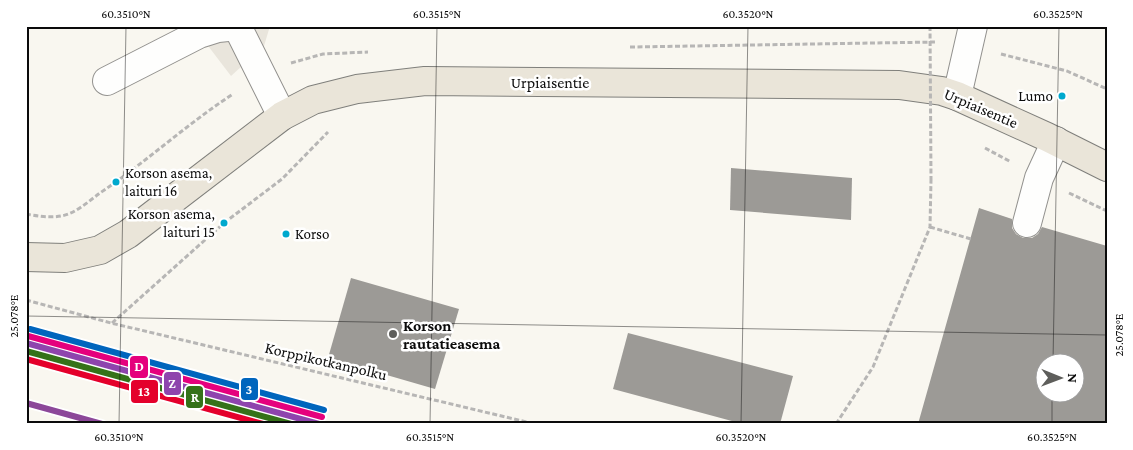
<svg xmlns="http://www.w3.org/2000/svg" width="1133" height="450" viewBox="0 0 1133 450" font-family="'Crimson Pro',serif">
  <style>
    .plaza { fill: #e9e5dc }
    .building { fill: #9c9a96; fill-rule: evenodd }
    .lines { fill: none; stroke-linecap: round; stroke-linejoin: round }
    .minor-casing { stroke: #92918e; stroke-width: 30 }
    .major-casing { stroke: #7f7f7b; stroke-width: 30 }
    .path { stroke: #b7b6b5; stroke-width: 3; stroke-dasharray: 5 2.5; stroke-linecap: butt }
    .minor { stroke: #fefefd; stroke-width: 28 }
    .major { stroke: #eae5d9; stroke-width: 28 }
    .path-bridge { stroke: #b7b6b5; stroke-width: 3; stroke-dasharray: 5 2.5; stroke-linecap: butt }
    .rail-1-casing { stroke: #fff; stroke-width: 10 }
    .rail-2-casing { stroke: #fff; stroke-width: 10 }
    .rail-3-casing { stroke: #fff; stroke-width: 10 }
    .rail-4-casing { stroke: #fff; stroke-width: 10 }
    .rail-5-casing { stroke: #fff; stroke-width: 10 }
    .rail-6-casing { stroke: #fff; stroke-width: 10 }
    .rail-1 { stroke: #8e44ad; stroke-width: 6 }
    .rail-2 { stroke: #357219; stroke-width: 6 }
    .rail-3 { stroke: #e5007d; stroke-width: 6 }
    .rail-4 { stroke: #e4002b; stroke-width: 6 }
    .rail-5 { stroke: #0065bd; stroke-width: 6 }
    .rail-6 { stroke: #8c4799; stroke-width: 6 }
    .ticks { fill: none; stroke: #0b0b0b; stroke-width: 1; stroke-opacity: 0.45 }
    .bus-dot { fill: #00a9ce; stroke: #fff; stroke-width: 2 }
    .poi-dot { fill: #5e5e5b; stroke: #fff; stroke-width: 2 }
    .labels { text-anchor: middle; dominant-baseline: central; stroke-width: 5; stroke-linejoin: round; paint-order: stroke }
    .bus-label { font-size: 15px; fill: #0b0b0b; stroke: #fff; text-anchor: end }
    .street-label { font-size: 16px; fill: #0b0b0b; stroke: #fff }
    .poi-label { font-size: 16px; font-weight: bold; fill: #0b0b0b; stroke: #fff; text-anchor: start }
    .line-badge { stroke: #fff; stroke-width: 2 }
    .badge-label { font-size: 14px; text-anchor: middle; font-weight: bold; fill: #fff }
    .neatline { fill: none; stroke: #0b0b0b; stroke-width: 2 }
    .ticks-label { font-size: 12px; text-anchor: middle; fill: #0b0b0b }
  </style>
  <rect width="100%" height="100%" fill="#f9f7f0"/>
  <!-- plaza -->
  <path class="plaza" d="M203,26h67l-6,20 -33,30 -32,-42z"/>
  <!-- building -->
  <g class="building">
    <path d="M731,168l121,10 -1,42 -121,-10z"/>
    <path d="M979,208l33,11v9l4,6 7,4h9l6,-4 4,-7 65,19v178h-189zM1046,362h30v30h-30z"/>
    <path d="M351,278l108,31 -24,80 -107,-31z"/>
    <path d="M628,333l165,43 -13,48h-37l-130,-35z"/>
  </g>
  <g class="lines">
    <!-- minor casing -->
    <g class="minor-casing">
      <g id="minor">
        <path d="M237,26l45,90"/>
        <path d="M107,81l92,-47 19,-6 19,-2"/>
        <path d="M957,96l16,-70"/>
        <path d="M1027,223l12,-45 17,-37"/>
      </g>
    </g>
    <!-- major casing -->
    <g class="major-casing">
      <path id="major" d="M26,257l39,1 35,-8 28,-16 154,-118 31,-16 44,-11 68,-8 474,4 43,6 15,5 90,41 60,30"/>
    </g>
    <!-- path -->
    <g class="path">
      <path d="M630,47l306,-5"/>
      <path d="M1001,54l66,17 40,18"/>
      <path d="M291,63l32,-9 45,-2"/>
      <path d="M985,148l26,14"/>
      <path d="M1069,193l38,18"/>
      <path d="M26,214c10,2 24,4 35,2 14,-2 28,-15 39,-23 46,-31 87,-69 133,-99"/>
      <path d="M930,227l41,12"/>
      <path d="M26,300l85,23 424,101"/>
      <path d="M112,323l112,-100 58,-44 46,-47"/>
      <path d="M836,424l37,-57 57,-140 1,-47"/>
    </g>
    <!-- minor -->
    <use href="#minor" class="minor"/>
    <!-- major -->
    <use href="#major" class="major"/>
    <!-- path-bridge -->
    <path class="path-bridge" d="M930,26l1,154"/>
    <!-- rail-1 casing -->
    <g class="rail-1-casing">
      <path id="rail-1" d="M26,343l293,81"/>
    </g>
    <!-- rail-2 casing -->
    <g class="rail-2-casing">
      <path id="rail-2" d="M26,351l265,73"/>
    </g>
    <!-- rail-3 casing -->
    <g class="rail-3-casing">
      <path id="rail-3" d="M28,336l294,81"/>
    </g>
    <!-- rail-4 casing -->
    <g class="rail-4-casing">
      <path id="rail-4" d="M26,359l237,65"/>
    </g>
    <!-- rail-5 casing -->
    <g class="rail-5-casing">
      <path id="rail-5" d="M30,329l294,81"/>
    </g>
    <!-- rail-6 casing -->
    <g class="rail-6-casing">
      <path id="rail-6" d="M26,403l76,21"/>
    </g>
    <!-- rail-1 -->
    <use href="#rail-1" class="rail-1"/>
    <!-- rail-2 -->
    <use href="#rail-2" class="rail-2"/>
    <!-- rail-3 -->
    <use href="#rail-3" class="rail-3"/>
    <!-- rail-4 -->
    <use href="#rail-4" class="rail-4"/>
    <!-- rail-5 -->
    <use href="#rail-5" class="rail-5"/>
    <!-- rail-6 -->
    <use href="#rail-6" class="rail-6"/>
  </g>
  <!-- ticks -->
  <path class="ticks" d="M1072,26l35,1M26,316l1081,19M1053,362l6,-336M119,424l7,-398M430,424l7,-398M741,424l7,-398M1052,424v-32"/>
  <!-- markers -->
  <g class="bus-dot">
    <circle cx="1062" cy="96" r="4.5"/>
    <circle cx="116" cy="182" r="4.5"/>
    <circle cx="224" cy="223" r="4.5"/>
    <circle cx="286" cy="234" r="4.5"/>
  </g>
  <circle class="poi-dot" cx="393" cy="334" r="5"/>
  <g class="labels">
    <!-- bus labels -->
    <g class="bus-label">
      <text x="1053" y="96">Lumo</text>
      <text x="125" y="173" text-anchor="start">Korson asema,<tspan x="125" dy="18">laituri 16</tspan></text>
      <text x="215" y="214">Korson asema,<tspan x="215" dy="18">laituri 15</tspan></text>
      <text x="295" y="234" text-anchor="start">Korso</text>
    </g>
    <!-- street labels -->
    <g class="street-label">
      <text x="550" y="82">Urpiaisentie</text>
      <text transform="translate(981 108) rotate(23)">Urpiaisentie</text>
      <text transform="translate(326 361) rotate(13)">Korppikotkanpolku</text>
    </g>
    <!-- poi labels -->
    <g class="poi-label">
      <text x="403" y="325">Korson<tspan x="403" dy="18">rautatieasema</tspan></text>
    </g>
  </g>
  <g class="line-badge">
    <rect x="129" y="355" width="20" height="24" rx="5" fill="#e5007d"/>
    <rect x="163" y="371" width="19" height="25" rx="5" fill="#8e44ad"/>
    <rect x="240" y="377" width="19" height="24" rx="5" fill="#0065bd"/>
    <rect x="130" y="379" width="29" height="25" rx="5" fill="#e4002b"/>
    <rect x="185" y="385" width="19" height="24" rx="5" fill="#357219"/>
  </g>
  <g class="badge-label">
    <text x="139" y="371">D</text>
    <text x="172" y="388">Z</text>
    <text x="249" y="394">3</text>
    <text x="144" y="396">13</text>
    <text x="195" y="402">R</text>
  </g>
  <!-- border -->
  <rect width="1133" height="450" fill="none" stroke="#ffffff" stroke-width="55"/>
  <!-- north arrow -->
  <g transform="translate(1060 378) rotate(91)"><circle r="24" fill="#ffffff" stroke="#9d9d9d"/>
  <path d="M0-4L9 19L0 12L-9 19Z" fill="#5e5e5b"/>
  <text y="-8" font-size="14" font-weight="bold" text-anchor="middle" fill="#0b0b0b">N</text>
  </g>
  <rect x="28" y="28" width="1078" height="394" class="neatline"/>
  <g class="ticks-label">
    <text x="126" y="18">60.3510°N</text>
    <text x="437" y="18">60.3515°N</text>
    <text x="748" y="18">60.3520°N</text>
    <text x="1058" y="18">60.3525°N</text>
    <text transform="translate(14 316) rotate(-90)" y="4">25.078°E</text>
    <text transform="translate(1119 335) rotate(-90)" y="4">25.078°E</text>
    <text x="119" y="441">60.3510°N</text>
    <text x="430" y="441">60.3515°N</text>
    <text x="741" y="441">60.3520°N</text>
    <text x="1052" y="441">60.3525°N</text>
  </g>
</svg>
